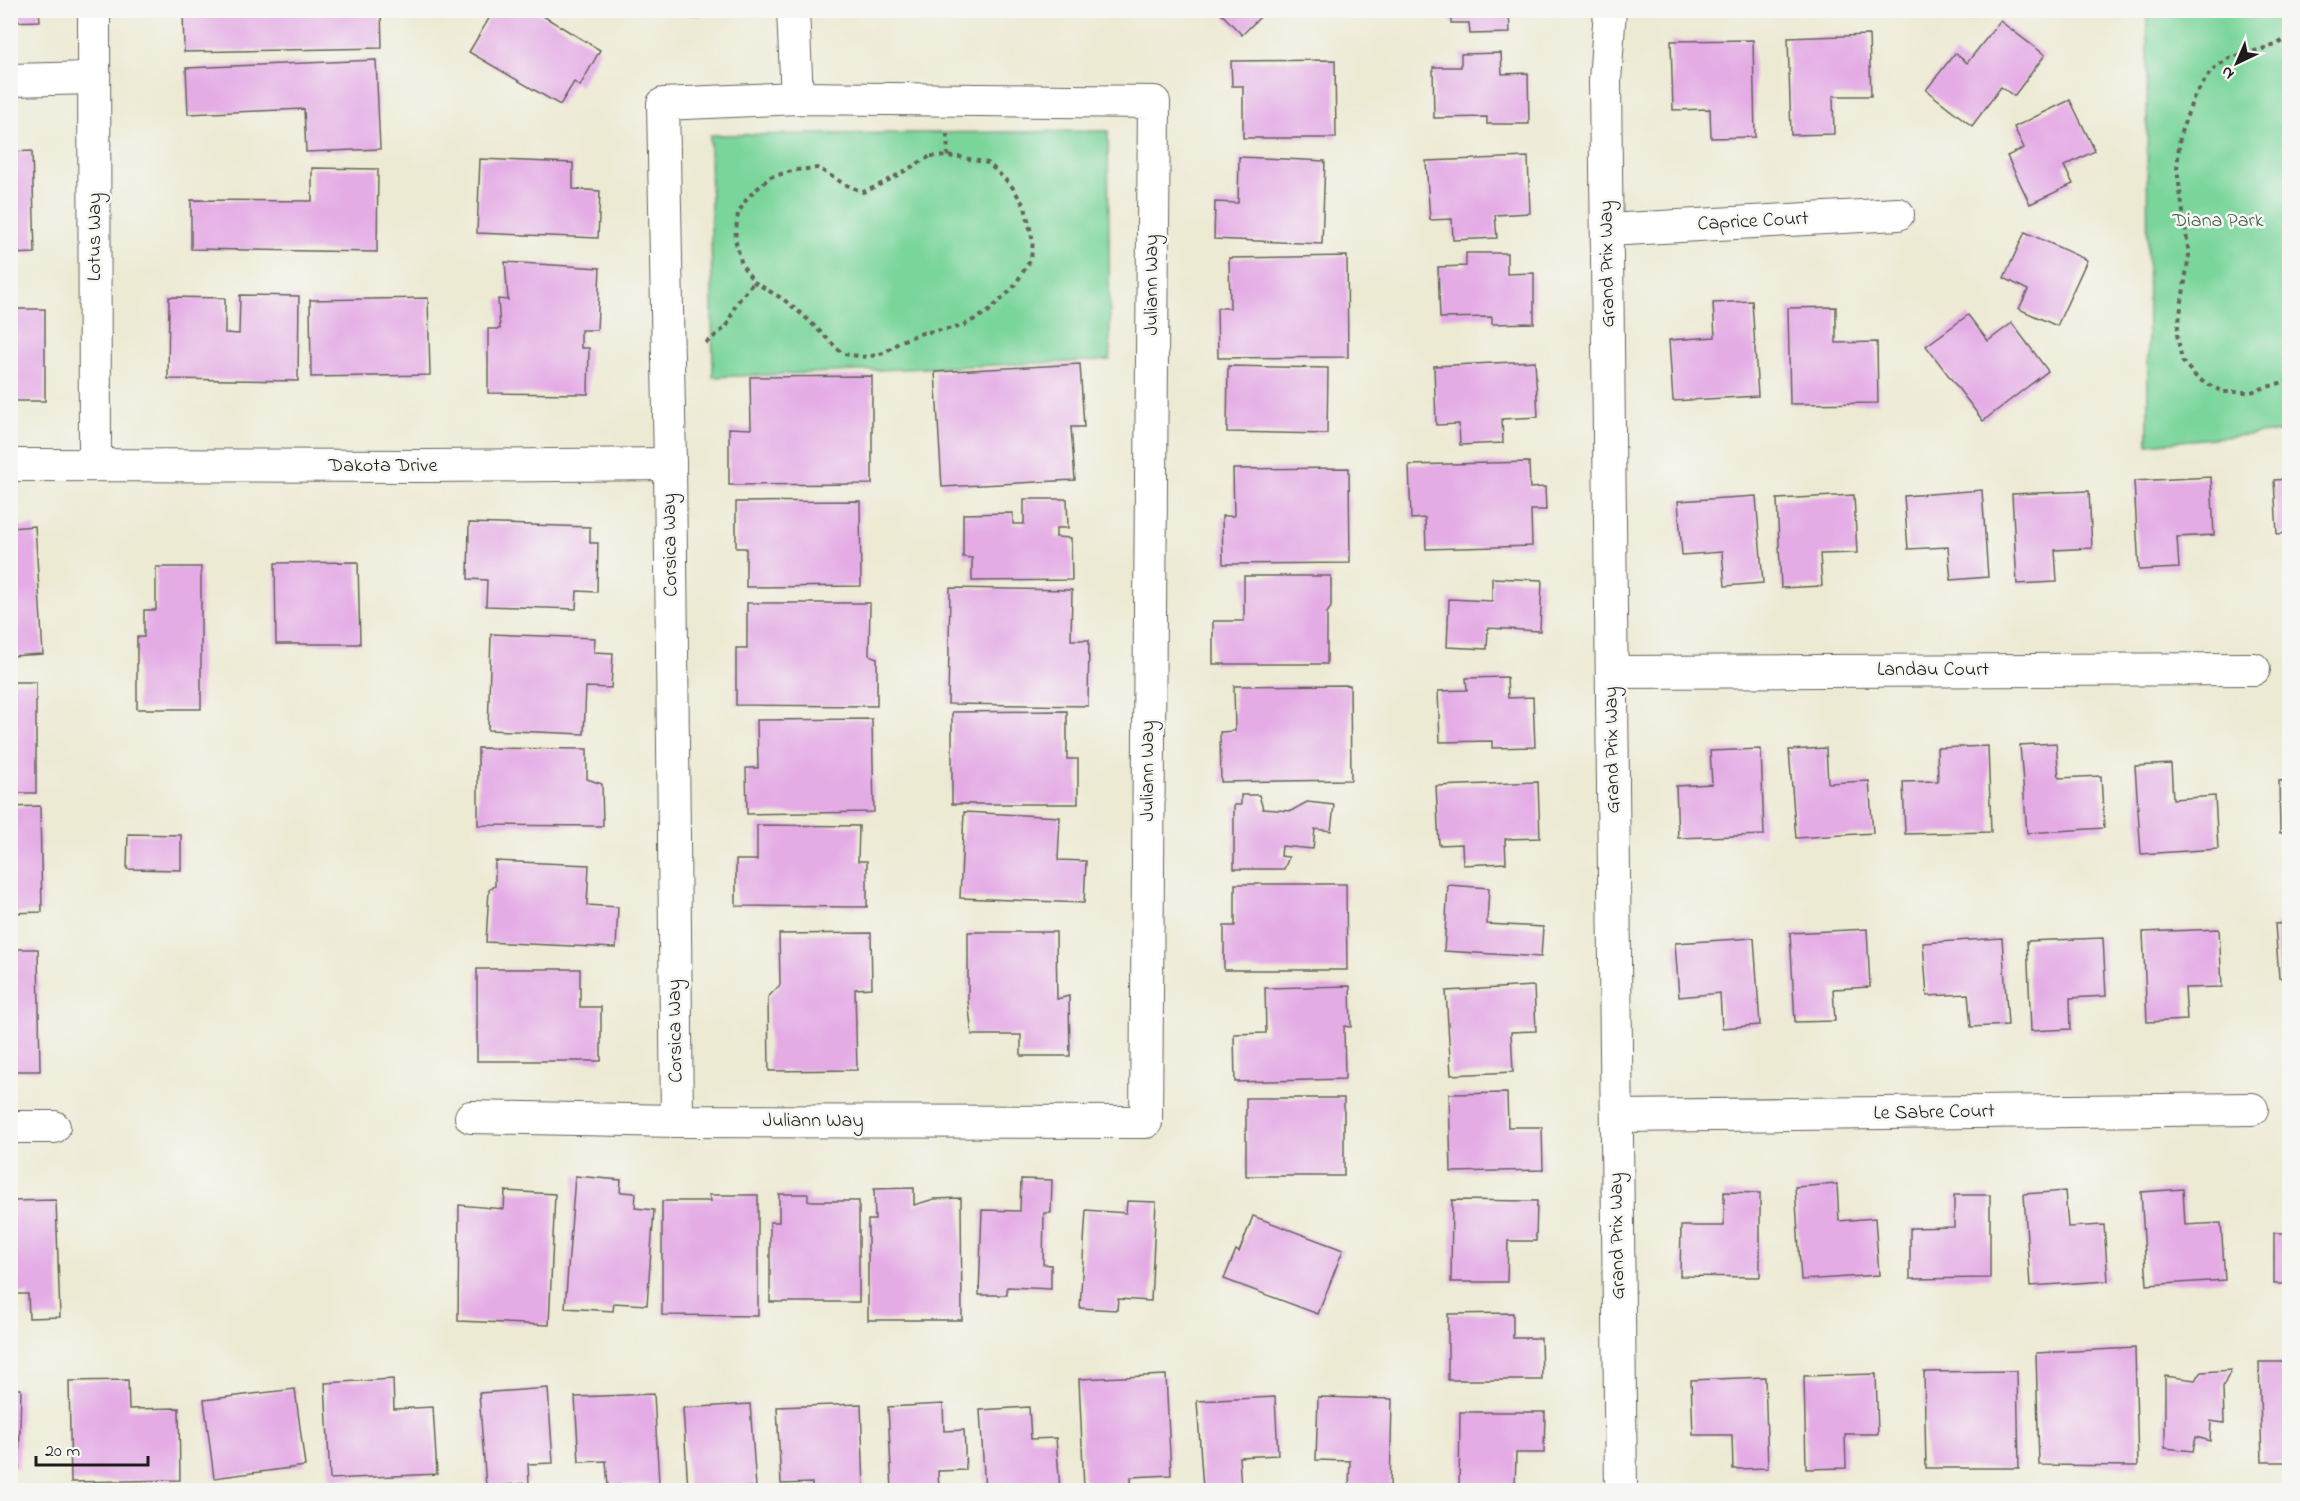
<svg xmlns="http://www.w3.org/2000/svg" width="2300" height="1501" viewBox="0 0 2300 1501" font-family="'Indie Flower',sans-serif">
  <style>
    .green { fill: #7ad59b; stroke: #4b785c; stroke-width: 1.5 }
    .building { fill: #e4abe5 }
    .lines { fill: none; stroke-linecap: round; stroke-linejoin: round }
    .minor-casing { stroke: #65645c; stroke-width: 34 }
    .path { stroke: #65645c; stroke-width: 4; stroke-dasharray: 4.5 4.5; stroke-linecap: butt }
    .minor { stroke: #fff; stroke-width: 32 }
    .labels { text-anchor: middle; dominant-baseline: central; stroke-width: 5; stroke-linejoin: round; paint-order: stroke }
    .park-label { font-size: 20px; fill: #3d5d48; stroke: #f6f6f2 }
    .street-label { font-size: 20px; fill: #1c1c1c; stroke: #f6f6f2 }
  </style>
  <rect width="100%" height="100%" fill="#f6f6f2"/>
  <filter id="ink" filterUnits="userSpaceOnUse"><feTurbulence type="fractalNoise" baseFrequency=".0167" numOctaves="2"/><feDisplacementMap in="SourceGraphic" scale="12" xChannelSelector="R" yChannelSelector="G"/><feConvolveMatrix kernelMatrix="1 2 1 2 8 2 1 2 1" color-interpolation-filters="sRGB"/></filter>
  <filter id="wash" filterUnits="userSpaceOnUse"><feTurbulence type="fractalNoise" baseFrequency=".008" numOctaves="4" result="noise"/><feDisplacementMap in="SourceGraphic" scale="24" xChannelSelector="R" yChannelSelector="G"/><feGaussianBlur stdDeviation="1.35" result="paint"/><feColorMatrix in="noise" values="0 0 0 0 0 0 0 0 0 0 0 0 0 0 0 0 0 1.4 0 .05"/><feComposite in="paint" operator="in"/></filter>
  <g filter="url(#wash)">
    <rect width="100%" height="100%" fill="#edead4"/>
    <!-- green -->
    <g class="green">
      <path d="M2147,11h142v420l-141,13z"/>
      <path d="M1108,131l2,229 -397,17 -3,-242z"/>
    </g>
    <g id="blocks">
      <!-- building -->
      <g class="building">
        <path d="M10,10h29l1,11 -30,1z"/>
        <path d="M183,10h198l1,38 -198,4z"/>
        <path d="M494,10h39l67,40 -20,36 -6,-4 -14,23 -91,-53z"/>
        <path d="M659,10h43l-1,6 -42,-4z"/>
        <path d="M1218,10h49l-25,25z"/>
        <path d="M1451,10h58l1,23 -40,1 -1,-11h-18z"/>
        <path d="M2000,21l45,34 -31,41 -13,-9 -29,39 -46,-36 29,-37 12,10z"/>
        <path d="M1869,35l2,61h-38l1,38 -43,1 -3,-97z"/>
        <path d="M1753,40l2,97 -44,1 -1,-29 -37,1 -2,-69z"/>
        <path d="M1501,53l1,21 26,-1 1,51h-42v-7l-53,1 -1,-51h28v-13z"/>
        <path d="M376,60l4,89 -74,3 -2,-43 -116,5 -2,-46z"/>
        <path d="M1335,60l1,78h-93v-52h-11l-1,-25z"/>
        <path d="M2070,100l25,51 -31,15 9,18 -43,20 -23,-48 17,-8 -10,-21z"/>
        <path d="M32,151l3,102 -25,1v-102z"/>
        <path d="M1239,157l86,4 -3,83 -108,-5 1,-37 23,1z"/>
        <path d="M1528,157l2,56 -35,2 2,23 -44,2 -1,-21 -22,1 -4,-59z"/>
        <path d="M480,159l93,4v26l27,2 -2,47 -121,-5z"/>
        <path d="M312,168l66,1 -1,83 -186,-3v-49l121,1z"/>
        <path d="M2025,232l62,28 -30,66 -38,-17 9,-19 -24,-12z"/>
        <path d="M1466,253h41v21l27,-1v50l-42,1v-7l-52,1 -2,-51 28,-1z"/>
        <path d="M1347,256l1,101 -130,1 -1,-50h13l-1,-50z"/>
        <path d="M505,262l95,6 -3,62h-16v18h8l-1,46 -100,-1v-64h12l-2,-30 10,1z"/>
        <path d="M240,295l59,1 -1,85 -130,-2 1,-82 56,1v35l14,1z"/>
        <path d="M428,298l2,77 -119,2 -1,-77z"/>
        <path d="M1752,301l6,95 -85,5 -4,-61 46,-3 -2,-34z"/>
        <path d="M1836,307v36l41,-1 1,61 -88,1 -2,-96z"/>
        <rect x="10" y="309" width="35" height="92"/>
        <path d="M1968,315l20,26 24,-18 36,48 -65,50 -57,-75z"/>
        <path d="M1535,361l3,56 -36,2 1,24 -43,2 -1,-21 -23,1 -2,-59z"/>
        <path d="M1080,364l4,63h-13l4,53 -133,7 -7,-115z"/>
        <path d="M1228,366l100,2 -1,66 -100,-2z"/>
        <path d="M872,376v108l-143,1v-57l22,1 -1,-52z"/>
        <path d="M1529,462l1,26 15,-1 1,23h-15l1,36 -106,3 -1,-31 -14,1 -2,-54z"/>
        <path d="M1349,468l1,95 -127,1 -1,-48h12l-1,-47z"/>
        <path d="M2211,477l3,58 -37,2 2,31 -40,2 -5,-89z"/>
        <path d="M2289,479v54l-12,1 -3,-54z"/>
        <path d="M1982,490l6,87 -37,3 -3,-33 -40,2 -4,-53z"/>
        <path d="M2089,491l3,57 -37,2 2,32 -40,2 -5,-90z"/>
        <path d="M1854,495l3,58 -37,1 2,32 -41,2 -4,-89z"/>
        <path d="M1756,496l7,87 -38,3 -3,-34 -40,3 -4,-54z"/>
        <path d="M1024,499h43l1,29h-12v9l15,1 1,42 -100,1v-23l-9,-1v-43l50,-1v11h11z"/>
        <path d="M860,501l1,85 -115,1v-39h-10v-46z"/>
        <path d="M469,523l121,4v16h8l-1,49 -20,-1 -1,18 -90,-3 1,-26 -19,-1z"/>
        <path d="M35,526l8,128 -33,2v-128z"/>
        <path d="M358,562l2,82h-84l-1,-81z"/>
        <path d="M156,567h45v142h-64v-72h7v-27h12z"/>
        <path d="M1244,576h87v31l-4,6v51h-114v-43h31z"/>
        <path d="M1492,578l50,2 -2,51 -52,-3 -1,21 -40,-2 2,-48 43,2z"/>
        <path d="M950,588l122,2 -1,50h18l-1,66 -140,-2z"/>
        <path d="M747,603h123l-1,52 8,3v48l-141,-1v-57h11z"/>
        <path d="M491,634l104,4 -1,14 19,1 -2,35 -25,-1 -2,47 -96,-4z"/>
        <path d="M1507,677l1,21 25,-1 2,50 -43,1v-7l-52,1 -2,-51 29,-1 -1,-12z"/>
        <rect x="10" y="682" width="26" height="111"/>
        <path d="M1350,685l1,95 -130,2 -1,-50 15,-1 -1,-45z"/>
        <path d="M1067,711v48h11v45h-126v-92z"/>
        <path d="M872,719l2,93 -127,2 -1,-46h12l-1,-48z"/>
        <path d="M2056,743l3,35 42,-2 3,52 -77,5 -7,-88z"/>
        <path d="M1988,746l3,86 -86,2 -2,-52 35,-1 -1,-33z"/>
        <path d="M478,748l109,1v30l15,5 1,42 -125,-1z"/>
        <path d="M1826,748l2,35 41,-2 4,52 -77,5 -7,-88z"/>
        <path d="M1761,749l3,86 -86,3 -2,-52 36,-2 -2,-33z"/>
        <path d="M2171,764l2,35 42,-3 3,53 -77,5 -6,-88z"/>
        <path d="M2289,780v52l-9,1 -1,-52z"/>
        <path d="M1538,782l2,56 -35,1 1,24 -43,2 -1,-21 -23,1 -3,-59z"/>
        <path d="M1241,795h18l4,14 28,2 16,-9 27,3 -3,26 -16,-2 -2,20 -31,-3 -1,10 8,1 -5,12h-50v-64h7z"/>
        <path d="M40,806l2,106 -32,1v-106z"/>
        <path d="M964,812l96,5 -2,43 28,1 -2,42 -124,-5z"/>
        <path d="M757,825l102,1 -1,35h9v46l-131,-1v-46h21z"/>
        <path d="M128,834l53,1v35l-54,-1z"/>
        <path d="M495,861l94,4 -2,40 31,2 -2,41 -130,-6 3,-52 6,-4z"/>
        <path d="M1235,884h111l1,86h-123v-44h11z"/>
        <path d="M1448,885l41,3 -2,36 56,3 -2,30 -97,-6z"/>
        <path d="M2289,923v54l-10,1 -4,-54z"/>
        <path d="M1867,929l3,58 -37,2 2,32 -40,1 -5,-89z"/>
        <path d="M2219,929l3,58 -37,1 2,32 -40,2 -4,-90z"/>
        <path d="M968,932h88l1,67 12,-3 1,60h-49v-21h-49l-4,-35z"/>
        <path d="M871,933l1,55 -17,1 2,81 -88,1 -1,-74 12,-12 -1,-51z"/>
        <path d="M1754,938l6,87 -38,3 -2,-35 -41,4 -4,-54z"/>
        <path d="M2002,938l6,87 -37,2 -3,-33 -41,2 -4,-53z"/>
        <path d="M2103,938l3,58 -36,2 1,31 -40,2 -4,-90z"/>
        <path d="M10,949h28l2,122h-30z"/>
        <path d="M477,969h103v38h21v54h-124z"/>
        <path d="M1350,986l1,41 -7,-1 1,53 -110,3 -1,-48 32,-1 -1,-45z"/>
        <path d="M1534,986l2,45 -25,1 2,40 -62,3 -5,-84z"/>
        <path d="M1507,1093l1,34h34l1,43 -92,2 -2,-78z"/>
        <rect x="1246" y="1098" width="98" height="78"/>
        <path d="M575,1176l46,4 -1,12 16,1 -1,15 19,2 -7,95 -33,-2 -1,8 -48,-3z"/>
        <path d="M1021,1179l31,1 -1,33h-7l-1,51 8,1v24l-44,-2v8h-28l3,-85 38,1z"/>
        <path d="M1837,1184l2,37 36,-3 4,57 -78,5 -6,-93z"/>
        <path d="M914,1188v17l20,-6 27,-1 1,122h-94v-100h7l-1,-31z"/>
        <path d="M2183,1189l2,36 36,-2 4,57 -78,5 -6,-93z"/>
        <path d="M505,1191l50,3 -6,131 -91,-4 1,-116 45,4z"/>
        <path d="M2065,1191l3,36 36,-2 4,56 -78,5 -6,-92z"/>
        <path d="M1724,1192l36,1v84l-80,-1 1,-50h43z"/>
        <path d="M779,1194h29v7h51v101h-89v-80h9z"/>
        <path d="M709,1195h49v121l-96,-1v-114h49z"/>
        <path d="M1954,1195h36v83l-80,1v-51l44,-1z"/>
        <path d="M56,1200l4,117 -31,1 -1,-24h-18v-93z"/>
        <path d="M1452,1200l85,1 -1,40h-28l-1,41h-56z"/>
        <path d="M1127,1201l29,1 -5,99 -33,-2 -1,11 -37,-2 6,-98 40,3z"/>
        <path d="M1253,1216l90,34 -25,64 -94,-35 12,-29 3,2z"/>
        <rect x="2274" y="1233" width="15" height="51"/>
        <path d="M1513,1313v25h28l1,42h-94v-66z"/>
        <path d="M2135,1348l3,118 -99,-1 -3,-112z"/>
        <path d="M2259,1362h25v7l5,-1v94h-27z"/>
        <path d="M2231,1370l-8,17 1,36 -13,-2 -1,20 -14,-4 -3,14 -28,-3v-72l30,4 7,-8z"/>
        <path d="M2017,1371l2,97h-93l-2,-96z"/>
        <path d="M1876,1374l2,60h-33l1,34 -40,1 -2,-93z"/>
        <path d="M1166,1375l5,100 -40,2v10l-47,2 -5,-110z"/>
        <path d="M1765,1377l3,91 -35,1 -1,-34h-39l-2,-55z"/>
        <path d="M393,1379l1,30 39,-2 4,67 -107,5 -5,-96z"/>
        <path d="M128,1380l1,29 50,-1 1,72 -109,2 -2,-101z"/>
        <path d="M548,1388l5,75 -25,1 1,19 -43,4 -7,-94z"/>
        <path d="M10,1389h11l-2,79h-9z"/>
        <path d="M295,1389l10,77 -91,12 -10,-78z"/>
        <path d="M654,1394l5,89 -51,3 -2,-25 -27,1 -4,-65z"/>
        <path d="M1275,1397l3,58 -39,2 2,32 -38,1 -6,-89z"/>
        <path d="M1318,1397l74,2 -2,90 -41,-2 1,-26 -34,-1z"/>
        <path d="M750,1404l6,83 -26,1v2h-42l-5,-82z"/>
        <path d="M861,1404l3,86h-52v-7l-31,1 -4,-77z"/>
        <path d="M943,1404l1,27 20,-1 2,40 -28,1 1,19h-47l-4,-83z"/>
        <path d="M1029,1407l2,32 25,-1 4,52h-75l-5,-80z"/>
        <path d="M1460,1412h85l-1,41h-28l-1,37h-56z"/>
      </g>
    </g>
  </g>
  <g filter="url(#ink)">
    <use href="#blocks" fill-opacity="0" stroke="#65645c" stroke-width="1.5"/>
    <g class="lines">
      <!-- minor casing -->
      <g class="minor-casing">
        <g id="minor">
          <path d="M94,10l1,454"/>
          <path d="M793,10l4,88"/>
          <path d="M1610,10l-5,71 16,1409"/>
          <path d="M10,80l84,-2"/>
          <path d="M1607,230l291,-16"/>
          <path d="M10,465l419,1 241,-2"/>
          <path d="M1612,672l642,-3"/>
          <path d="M1617,1116l635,-7"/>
          <path d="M471,1117l206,4 469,1 8,-1020 -357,-4 -134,6 7,360 7,657"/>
          <path d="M10,1127h44"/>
        </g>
      </g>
      <!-- path -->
      <g class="path">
        <path d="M2290,36l-14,9 -47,13 -18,13 -18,28 -13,36 -3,34 12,86 -12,79 5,27 16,18 25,13h28l39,-12"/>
        <path d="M947,134l1,23"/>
        <path d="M931,156l29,1 28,6 23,22 14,22 8,34 -2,18 -18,29 -25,24 -28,15 -38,6 -21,8 -17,12 -17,4 -24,-3 -39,-38 -21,-17 -29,-17 -12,-17 -7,-26 3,-26 10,-16 22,-20 26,-7 22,-2 26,16 19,8c24,-9 45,-24 68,-36z"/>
        <path d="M706,343l21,-17 9,-22 18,-22"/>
      </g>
      <!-- minor -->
      <use href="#minor" class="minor"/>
    </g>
  </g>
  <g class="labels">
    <!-- park labels -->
    <g class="park-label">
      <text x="2218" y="221">Diana Park</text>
    </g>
    <!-- street labels -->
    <g class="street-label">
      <text transform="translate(1753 222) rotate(-3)">Caprice Court</text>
      <text transform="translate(95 237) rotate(-90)">Lotus Way</text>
      <text transform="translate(1608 264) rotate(-91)">Grand Prix Way</text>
      <text transform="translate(1152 285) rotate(-90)">Juliann Way</text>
      <text x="383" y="466">Dakota Drive</text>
      <text transform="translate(671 545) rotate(-91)">Corsica Way</text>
      <text x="1933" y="670">Landau Court</text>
      <text transform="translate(1613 750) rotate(-91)">Grand Prix Way</text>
      <text transform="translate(1148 771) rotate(-90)">Juliann Way</text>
      <text transform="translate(676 1031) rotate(-91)">Corsica Way</text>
      <text transform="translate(1934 1113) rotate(-1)">Le Sabre Court</text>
      <text x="813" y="1121">Juliann Way</text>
      <text transform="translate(1618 1236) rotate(-91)">Grand Prix Way</text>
    </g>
  </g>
  <!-- margin -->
  <rect width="2300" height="1501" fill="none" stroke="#f6f6f2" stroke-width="36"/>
  <!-- north arrow -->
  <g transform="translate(2237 63) rotate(224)" stroke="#f6f6f2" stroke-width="4.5" paint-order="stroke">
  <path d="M0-4.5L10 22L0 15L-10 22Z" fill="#1c1c1c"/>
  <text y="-9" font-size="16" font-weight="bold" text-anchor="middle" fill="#1c1c1c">N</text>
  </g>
  <!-- scale -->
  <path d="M36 1456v9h112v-9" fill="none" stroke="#1c1c1c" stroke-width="3"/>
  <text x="45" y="1456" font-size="18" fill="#1c1c1c" stroke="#f6f6f2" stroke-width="4.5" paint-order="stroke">20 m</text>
</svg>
